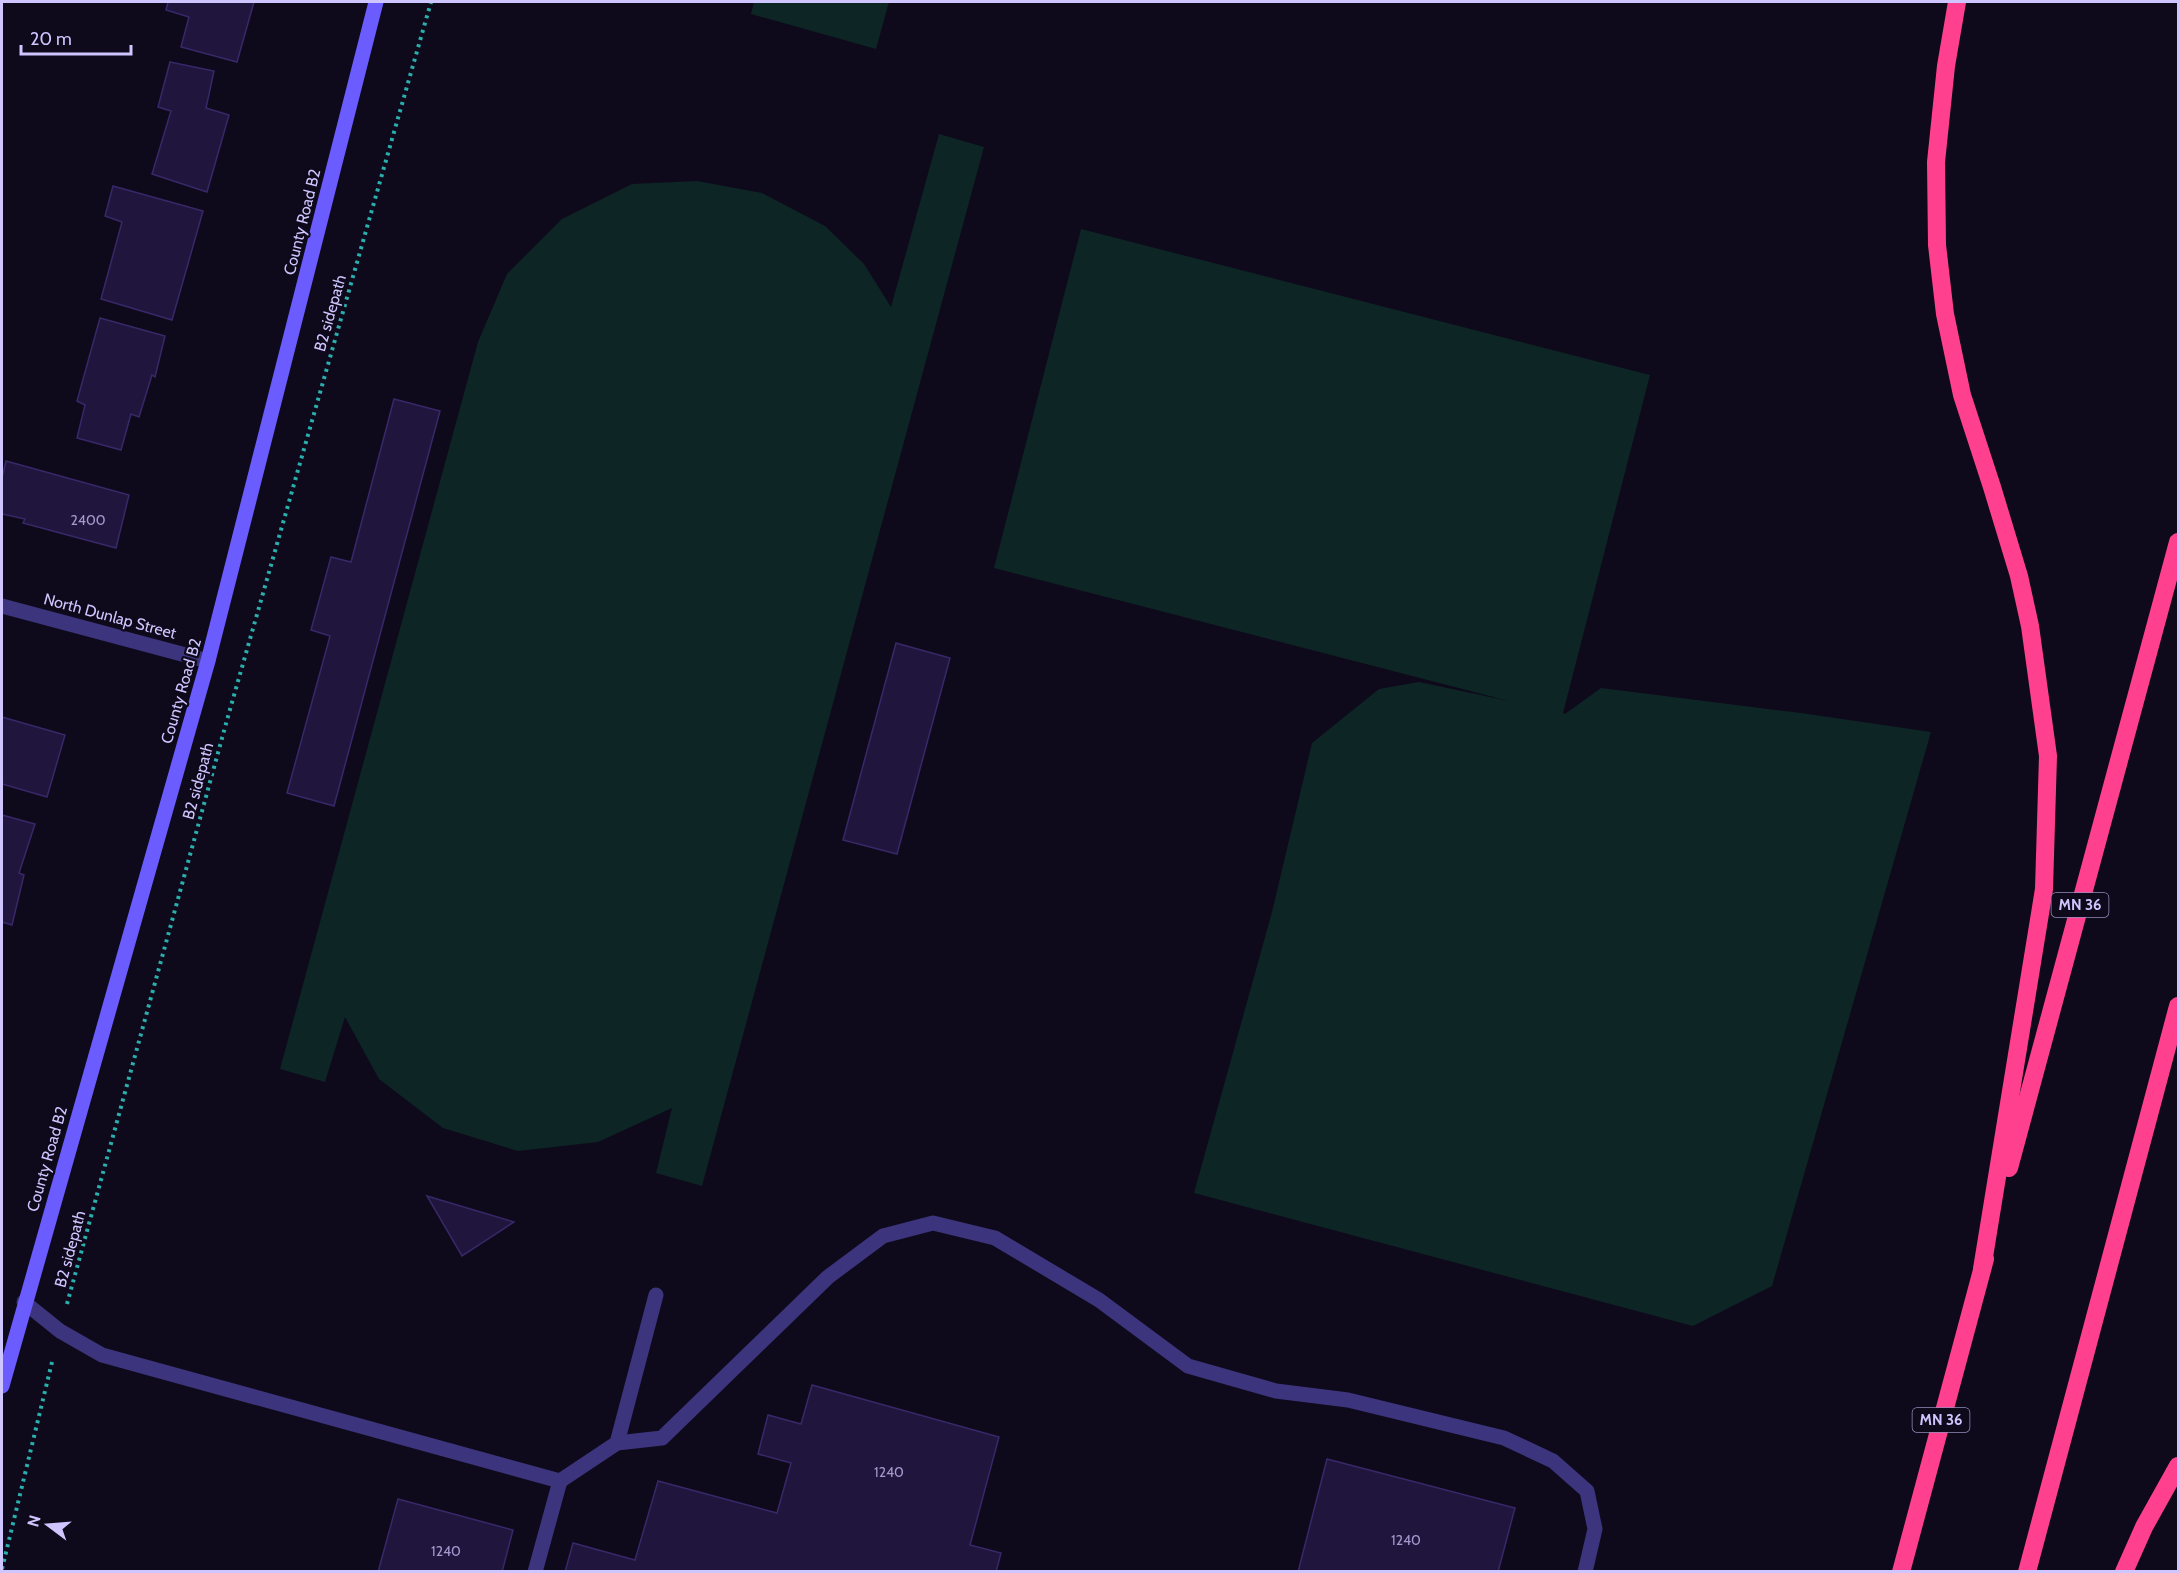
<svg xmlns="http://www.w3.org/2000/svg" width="2180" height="1573" viewBox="0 0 2180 1573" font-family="Cabin,sans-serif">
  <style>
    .pitch { fill: #0d2525 }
    .building { fill: #20163d; stroke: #392869; stroke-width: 1.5 }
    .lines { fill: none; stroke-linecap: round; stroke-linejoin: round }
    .path { stroke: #2aaeae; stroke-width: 4; stroke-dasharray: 3 4.5; stroke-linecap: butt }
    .lane { stroke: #3c347c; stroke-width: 15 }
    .street { stroke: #3c347c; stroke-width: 15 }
    .secondary { stroke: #6a5cff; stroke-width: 15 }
    .highway { stroke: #ff408f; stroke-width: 18 }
    .labels { text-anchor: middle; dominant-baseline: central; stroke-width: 4.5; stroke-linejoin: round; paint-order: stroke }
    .number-label { font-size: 14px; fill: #a399ce }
    .shield { fill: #0e0a1b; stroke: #958dbb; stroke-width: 1.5 }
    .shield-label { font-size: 15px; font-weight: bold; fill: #cfc5ff }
    .street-label { font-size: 16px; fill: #cfc5ff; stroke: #0e0a1b }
  </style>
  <rect width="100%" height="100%" fill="#0e0a1b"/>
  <!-- pitch -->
  <g class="pitch">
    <path d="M754,2h135l-13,47 -125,-35z"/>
    <path d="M939,134l45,13 -282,1039 -46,-13 16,-65 -74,34 -80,9 -75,-23 -64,-49 -34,-62 -20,65 -45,-13 198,-727 29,-68 55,-55 70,-35 65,-3 65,12 63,33 39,38 27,43z"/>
    <path d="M1081,229l569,146 -87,338 2,1 36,-26 200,25 130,19 -159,554 -79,40 -499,-133 78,-281 40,-169 67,-54 40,-7 90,19 -515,-133z"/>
  </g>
  <!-- building -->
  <g class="building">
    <path d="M168,2h86l-17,60 -56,-15 8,-30 -23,-7z"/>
    <path d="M170,62l44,9 -8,37 23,7 -22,77 -55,-18 19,-63 -13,-4z"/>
    <path d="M113,186l90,25 -31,109 -71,-21 21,-77 -17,-6z"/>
    <path d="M100,318l65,18 -10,41 -3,-2 -13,42 -8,-3 -10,36 -44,-12 8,-33 -8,-4z"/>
    <path d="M394,399l46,12 -106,395 -47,-13 43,-157 -19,-6 20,-73 20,5z"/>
    <path d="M6,461l123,34 -13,53 -93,-25 2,-4 -23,-5v-36z"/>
    <path d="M896,643l54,15 -53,196 -54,-14z"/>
    <path d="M2,717l63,18 -18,62 -45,-13z"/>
    <path d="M2,815l33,9 -16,49 5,2 -12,50 -10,-3z"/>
    <path d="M427,1196l87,26 -52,34z"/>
    <path d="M812,1385l187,52 -29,108 31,8 -5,19h-431l8,-29 62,17 23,-79 119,32 14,-50 -33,-9 10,-39 33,9z"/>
    <path d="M1327,1459l188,49 -17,64h-200z"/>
    <path d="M398,1499l115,31 -11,42h-124z"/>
  </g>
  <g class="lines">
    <!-- path -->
    <g class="path">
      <path d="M67,1304l160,-584 204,-718"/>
      <path d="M2,1569l51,-211"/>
    </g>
    <!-- lane -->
    <g class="lane">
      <path d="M24,1302l36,29 42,24 458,126 57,-38 39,-148"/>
      <path d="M617,1443l45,-5 166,-161 55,-41 50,-13 62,15 104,62 89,66 88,25 72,9 156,38 49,23 34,30 8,38 -10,43"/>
      <path d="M535,1572l25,-91"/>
    </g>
    <!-- street -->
    <path class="street" d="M2,606l206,55"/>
    <!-- secondary -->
    <path class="secondary" d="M2,1386l206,-725 168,-659"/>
    <!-- highway -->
    <g class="highway">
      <path d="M1957,2l-11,64 -10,96 1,83 8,69 17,81 30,92 27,89 11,50 18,130 -4,133 -62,380"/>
      <path d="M2009,1168l169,-626"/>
      <path d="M1901,1572l84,-313"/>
      <path d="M2027,1572l151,-566"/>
      <path d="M2124,1572l20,-45 34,-61"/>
    </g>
  </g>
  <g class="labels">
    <!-- number labels -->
    <g class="number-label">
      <text x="88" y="520">2400</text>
      <text x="889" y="1472">1240</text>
      <text x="1406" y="1540">1240</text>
      <text x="446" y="1551">1240</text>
    </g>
    <!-- shield labels -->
    <g class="shield">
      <rect x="2051.5" y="893" width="57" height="24" rx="4.5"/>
      <rect x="1912.5" y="1408" width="57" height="24" rx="4.5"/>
    </g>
    <g class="shield-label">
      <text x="2080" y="905">MN 36</text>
      <text x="1941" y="1420">MN 36</text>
    </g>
    <!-- street labels -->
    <g class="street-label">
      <text transform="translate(302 222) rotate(-76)">County Road B2</text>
      <text transform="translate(330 313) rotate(-74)">B2 sidepath</text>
      <text transform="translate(110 616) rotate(15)">North Dunlap Street</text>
      <text transform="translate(181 691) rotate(-74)">County Road B2</text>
      <text transform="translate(198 781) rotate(-75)">B2 sidepath</text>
      <text transform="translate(47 1159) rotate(-74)">County Road B2</text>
      <text transform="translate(70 1249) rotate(-75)">B2 sidepath</text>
    </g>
  </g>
  <!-- border -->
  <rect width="2180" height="1573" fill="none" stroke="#cfc5ff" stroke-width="6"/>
  <!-- north arrow -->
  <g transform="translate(48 1525) rotate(286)" stroke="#0e0a1b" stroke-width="4.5" paint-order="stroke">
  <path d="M0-4.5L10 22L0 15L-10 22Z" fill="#cfc5ff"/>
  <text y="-9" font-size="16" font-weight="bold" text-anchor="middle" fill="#cfc5ff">N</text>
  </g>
  <!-- scale -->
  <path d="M21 45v9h110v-9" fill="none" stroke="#cfc5ff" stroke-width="3"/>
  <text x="30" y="45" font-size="18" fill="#cfc5ff" stroke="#0e0a1b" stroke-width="4.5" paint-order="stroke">20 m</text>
</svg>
